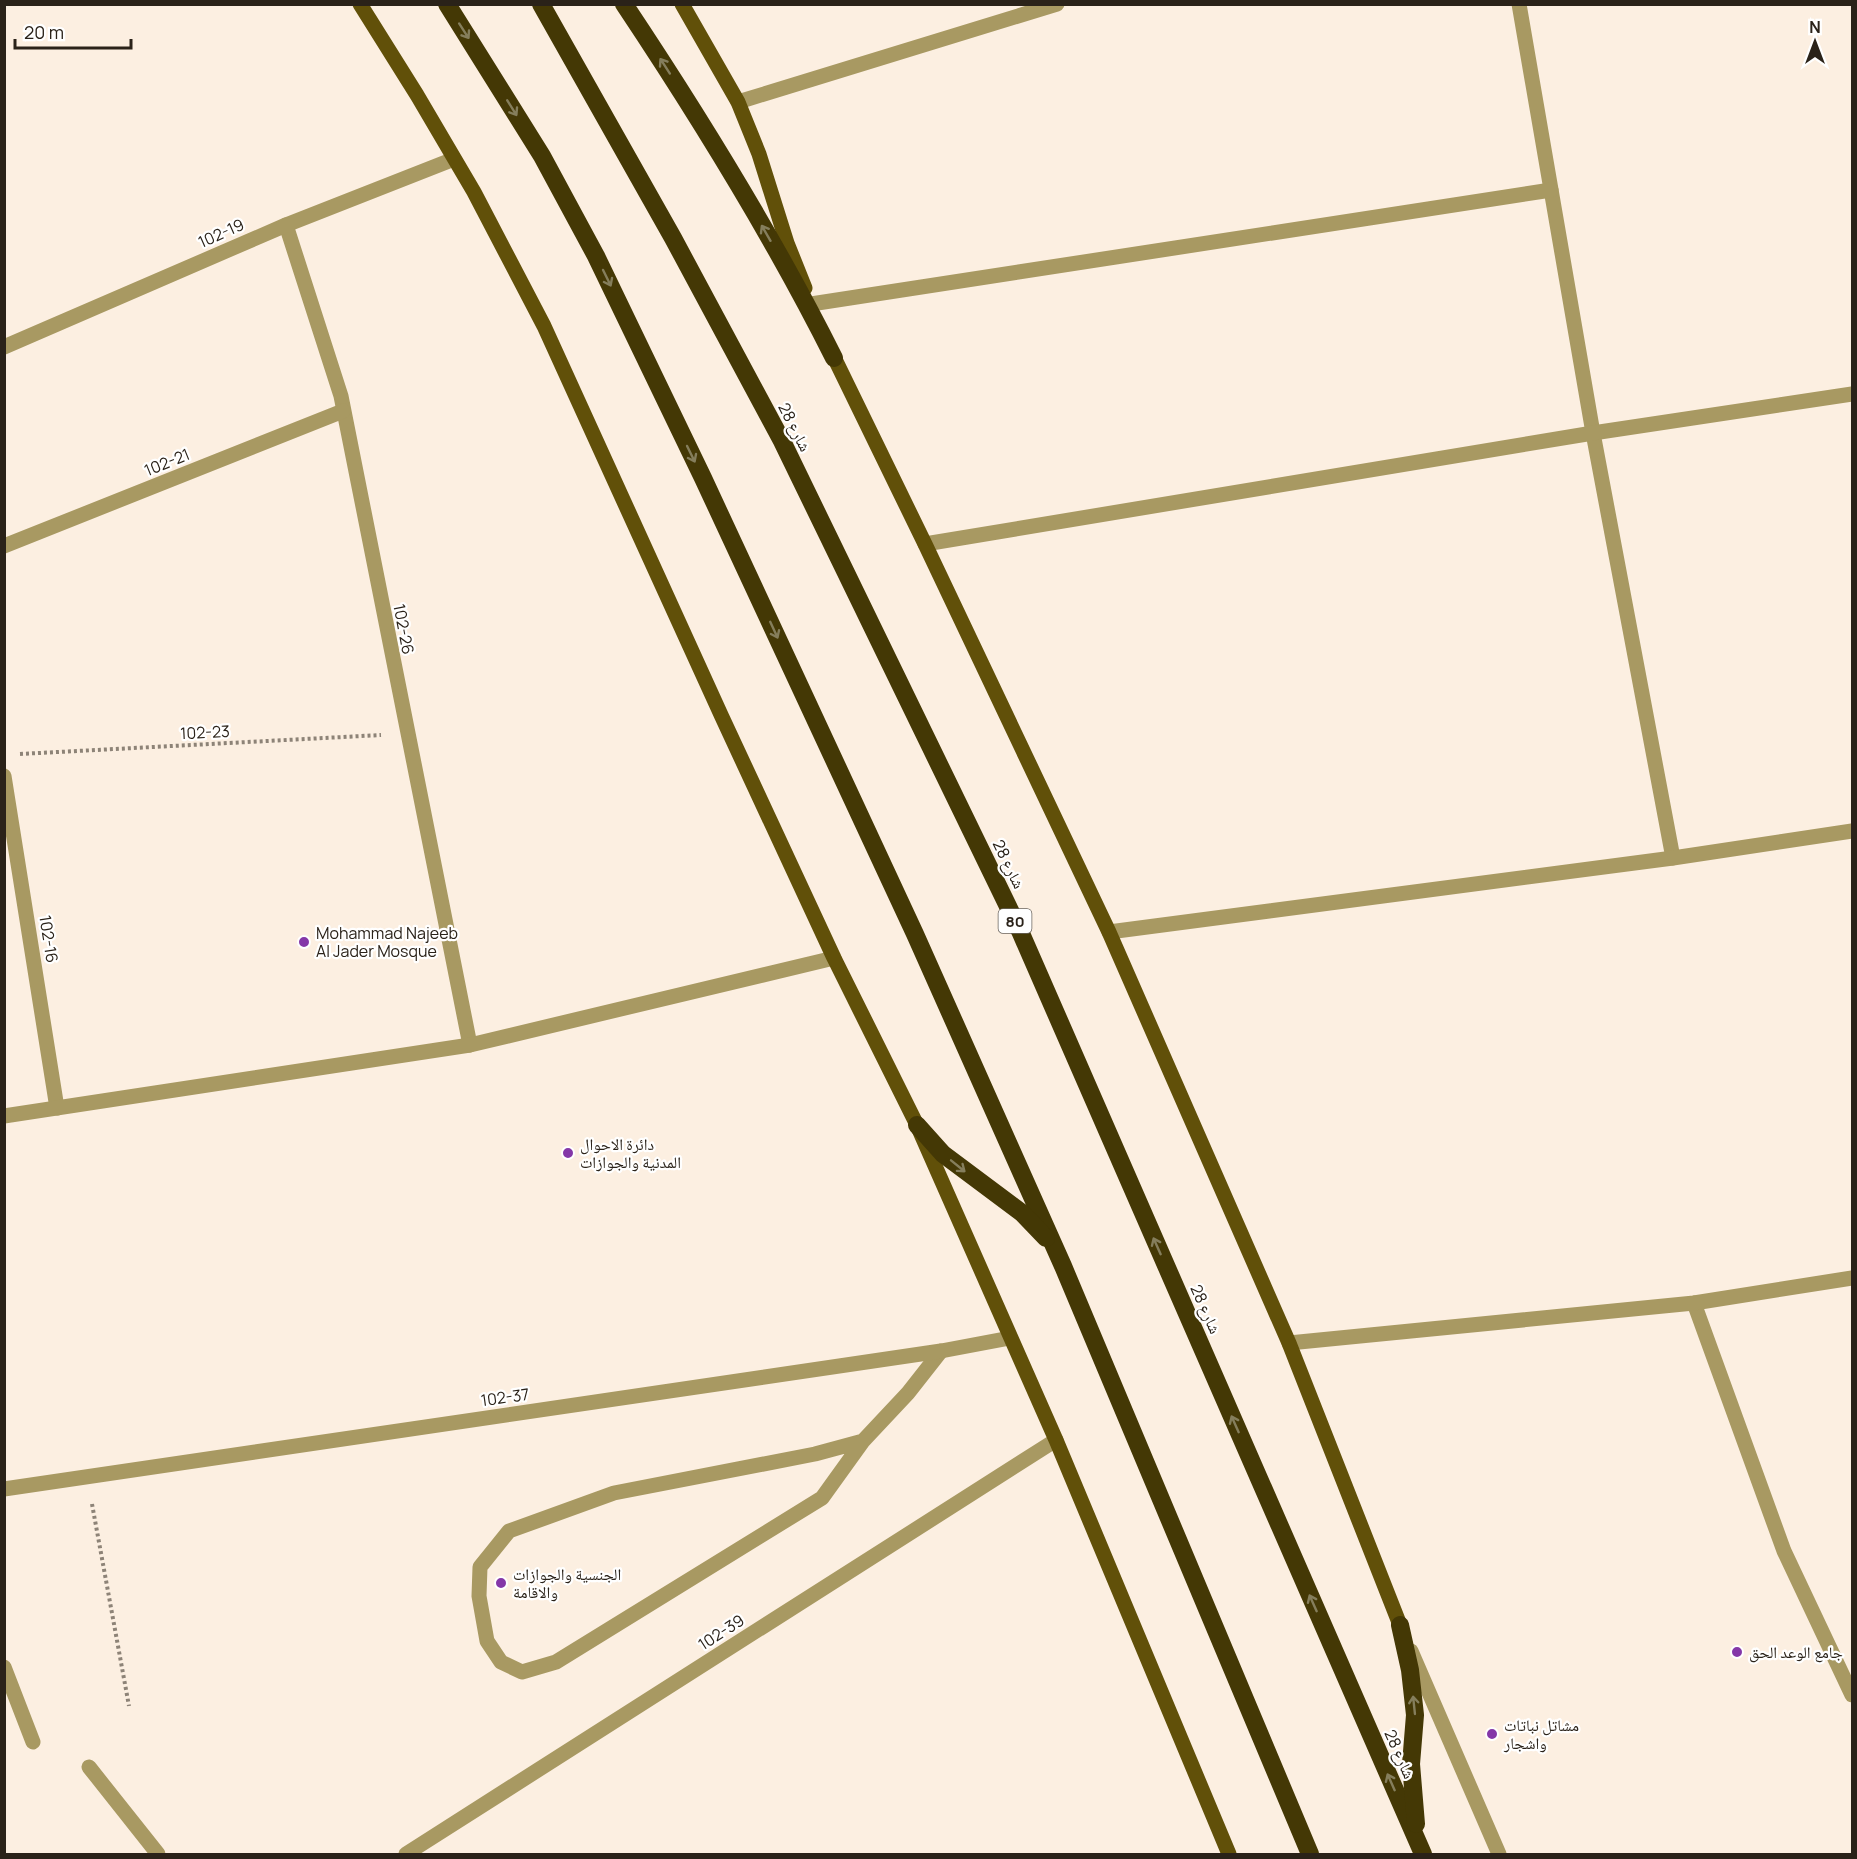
<svg xmlns="http://www.w3.org/2000/svg" width="1857" height="1859" viewBox="0 0 1857 1859" font-family="Manrope,'Noto Naskh Arabic',sans-serif">
  <style>
    .lines { fill: none; stroke-linecap: round; stroke-linejoin: round }
    .path { stroke: #8d8377; stroke-width: 4; stroke-dasharray: 3 3; stroke-linecap: butt }
    .minor { stroke: #a89962; stroke-width: 15 }
    .major { stroke: #615009; stroke-width: 15 }
    .highway { stroke: #443805; stroke-width: 18 }
    .oneway { stroke: #857e5c }
    .poi-dot { fill: #8437a8; stroke: #fff; stroke-width: 2 }
    .labels { text-anchor: middle; dominant-baseline: central; stroke-width: 4.5; stroke-linejoin: round; paint-order: stroke }
    .shield { fill: #fff; stroke: #6a645e; stroke-width: 1.5 }
    .shield-label { font-size: 15px; font-weight: bold; fill: #2a2219 }
    .street-label { font-size: 16px; fill: #2a2219; stroke: #fff }
    .poi-label { font-size: 16px; fill: #2a2219; stroke: #fff; text-anchor: start }
  </style>
  <rect width="100%" height="100%" fill="#fcefe1"/>
  <g class="lines">
    <!-- path -->
    <g class="path">
      <path d="M20,754l361,-19"/>
      <path d="M92,1504l37,202"/>
    </g>
    <!-- minor -->
    <g class="minor">
      <path d="M1519,4l74,429 80,425"/>
      <path d="M738,102l319,-98"/>
      <path d="M286,225l55,171 129,649"/>
      <path d="M811,304l740,-114"/>
      <path d="M4,347l282,-122 168,-66"/>
      <path d="M925,544l668,-111 259,-39"/>
      <path d="M4,546l339,-135"/>
      <path d="M4,776l53,332"/>
      <path d="M1109,932l564,-74 179,-27"/>
      <path d="M4,1116l466,-71 364,-87"/>
      <path d="M1694,1303l90,248 68,144"/>
      <path d="M1289,1343l405,-40 158,-25"/>
      <path d="M863,1441l-48,13 -201,39 -105,38 -29,36 -1,29 8,45 14,21 21,10 34,-10 266,-164 41,-57 45,-48 33,-42"/>
      <path d="M4,1489l937,-138 69,-13"/>
      <path d="M1411,1651l88,203"/>
      <path d="M4,1667l29,75"/>
      <path d="M89,1767l69,87"/>
      <path d="M406,1854l650,-414"/>
    </g>
    <!-- major -->
    <g class="major">
      <path d="M360,4l57,91 57,97 70,134 178,391 112,241 83,167 139,315 173,414"/>
      <path d="M682,4l56,98 21,52 28,89 18,45"/>
      <path d="M830,349l95,195 184,388 180,411 111,282"/>
    </g>
    <!-- highway -->
    <g class="highway">
      <path d="M447,4l95,152 54,100 107,222 212,456 148,332 247,588"/>
      <path d="M541,4l132,234 109,203 238,490 403,923"/>
      <path d="M624,4c76,114 149,232 210,354"/>
      <path d="M917,1125l26,29 79,59 24,25"/>
      <path d="M1400,1625l10,45 5,45 -4,49 5,60"/>
    </g>
  </g>
  <!-- one-way arrows -->
  <defs><path id="oneway-shaft" d="M-6 0H5M1.5-3L5.5 0L1.5 3" fill="none" stroke-width="1.6" stroke-linecap="round" stroke-linejoin="round" transform="scale(1.5)"/></defs>
  <g class="oneway">
    <use href="#oneway-shaft" transform="translate(464 31) rotate(57)"/>
    <use href="#oneway-shaft" transform="translate(665 66) rotate(-123)"/>
    <use href="#oneway-shaft" transform="translate(512 108) rotate(58)"/>
    <use href="#oneway-shaft" transform="translate(766 233) rotate(-120)"/>
    <use href="#oneway-shaft" transform="translate(607 278) rotate(64)"/>
    <use href="#oneway-shaft" transform="translate(691 454) rotate(64)"/>
    <use href="#oneway-shaft" transform="translate(774 630) rotate(65)"/>
    <use href="#oneway-shaft" transform="translate(958 1166) rotate(39)"/>
    <use href="#oneway-shaft" transform="translate(1157 1246) rotate(-114)"/>
    <use href="#oneway-shaft" transform="translate(1235 1424) rotate(-114)"/>
    <use href="#oneway-shaft" transform="translate(1313 1603) rotate(-114)"/>
    <use href="#oneway-shaft" transform="translate(1414 1705) rotate(-96)"/>
    <use href="#oneway-shaft" transform="translate(1391 1782) rotate(-114)"/>
  </g>
  <!-- markers -->
  <g class="poi-dot">
    <circle cx="304" cy="942" r="6"/>
    <circle cx="568" cy="1153" r="6"/>
    <circle cx="501" cy="1583" r="6"/>
    <circle cx="1737" cy="1652" r="6"/>
    <circle cx="1492" cy="1734" r="6"/>
  </g>
  <g class="labels">
    <!-- shield labels -->
    <rect class="shield" x="998.5" y="909" width="33" height="24" rx="4.5"/>
    <g class="shield-label">
      <text x="1015" y="921">80</text>
    </g>
    <!-- street labels -->
    <g class="street-label">
      <text transform="translate(221 233) rotate(-24)">102-19</text>
      <text transform="translate(795 427) rotate(63)">شارع 28</text>
      <text transform="translate(167 462) rotate(-22)">102-21</text>
      <text transform="translate(404 629) rotate(79)">102-26</text>
      <text transform="translate(205 732) rotate(-3)">102-23</text>
      <text transform="translate(1009 864) rotate(64)">شارع 28</text>
      <text transform="translate(49 939) rotate(81)">102-16</text>
      <text transform="translate(1206 1309) rotate(66)">شارع 28</text>
      <text transform="translate(505 1397) rotate(-8)">102-37</text>
      <text transform="translate(721 1632) rotate(-33)">102-39</text>
      <text transform="translate(1400 1754) rotate(66)">شارع 28</text>
    </g>
    <!-- poi labels -->
    <g class="poi-label">
      <text x="316" y="933">Mohammad Najeeb<tspan x="316" dy="18">Al Jader Mosque</tspan></text>
      <text x="580" y="1144">دائرة الاحوال<tspan x="580" dy="18">المدنية والجوازات</tspan></text>
      <text x="513" y="1574">الجنسية والجوازات<tspan x="513" dy="18">والاقامة</tspan></text>
      <text x="1749" y="1652">جامع الوعد الحق</text>
      <text x="1504" y="1725">مشاتل نباتات<tspan x="1504" dy="18">واشجار</tspan></text>
    </g>
  </g>
  <!-- border -->
  <rect width="1857" height="1859" fill="none" stroke="#2a2219" stroke-width="12"/>
  <!-- north arrow -->
  <g transform="translate(1815 42)" stroke="#ffffff" stroke-width="4.5" paint-order="stroke">
  <path d="M0-4.5L10 22L0 15L-10 22Z" fill="#2a2219"/>
  <text y="-9" font-size="16" font-weight="bold" text-anchor="middle" fill="#2a2219">N</text>
  </g>
  <!-- scale -->
  <path d="M15 39v9h116v-9" fill="none" stroke="#2a2219" stroke-width="3"/>
  <text x="24" y="39" font-size="18" fill="#2a2219" stroke="#ffffff" stroke-width="4.5" paint-order="stroke">20 m</text>
</svg>
